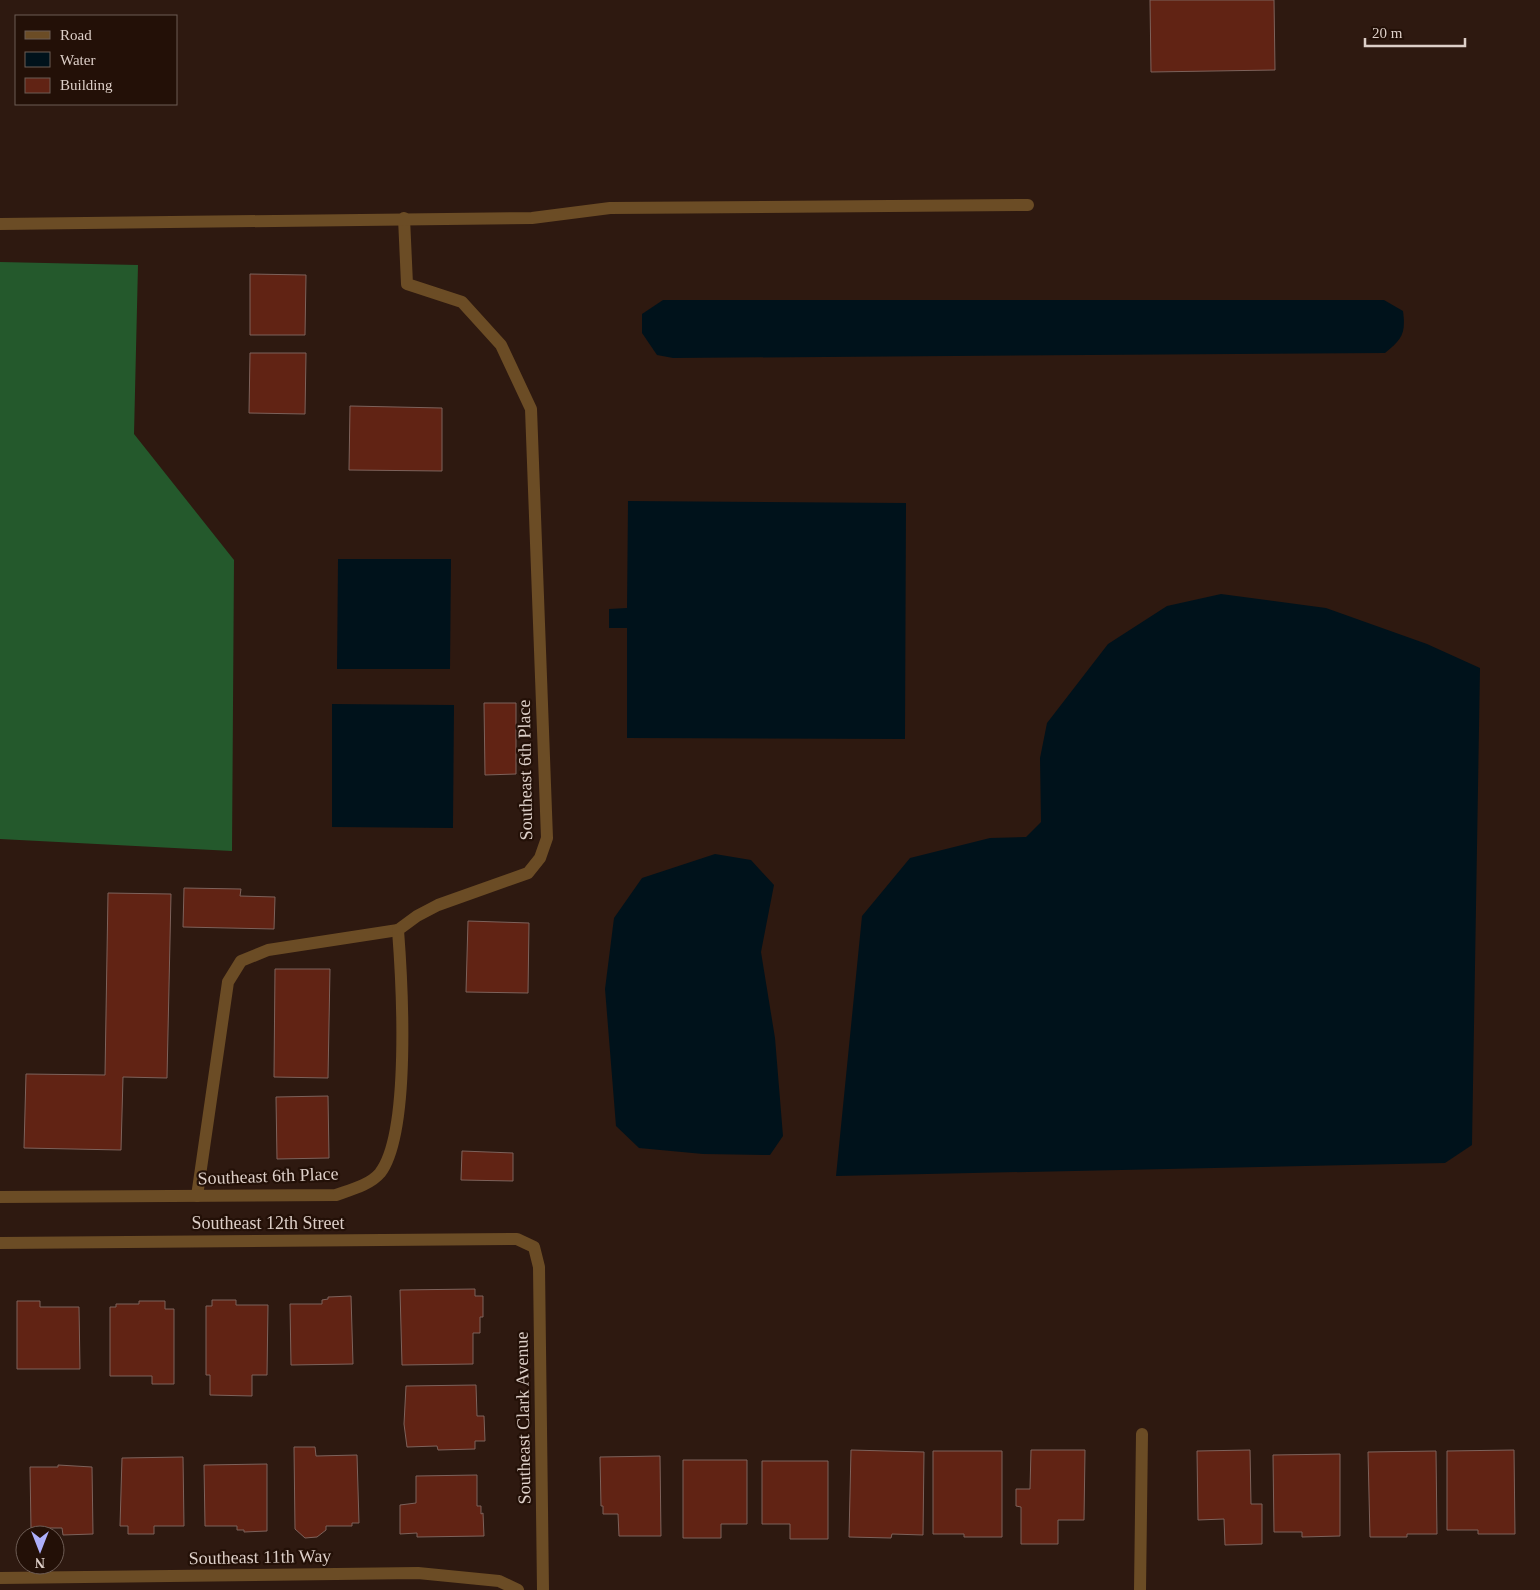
<svg xmlns="http://www.w3.org/2000/svg" width="1540" height="1590" viewBox="0 0 1540 1590" font-family="'Times New Roman',serif">
  <style>
    .forest { fill: #24592c }
    .water { fill: #00121b }
    .building { fill: #612314; stroke: #7d625b }
    .lines { fill: none; stroke-linecap: round; stroke-linejoin: round }
    .lane { stroke: #6b4c25; stroke-width: 12 }
    .street { stroke: #6b4c25; stroke-width: 12 }
    .labels { text-anchor: middle; dominant-baseline: central; stroke-width: 4.5; stroke-linejoin: round; paint-order: stroke }
    .street-label { font-size: 18px; fill: #ddcfc8; stroke: #231007 }
  </style>
  <rect width="100%" height="100%" fill="#2e1910"/>
  <!-- forest -->
  <path class="forest" d="M0,262l138,3 -4,169 100,126 -2,291 -232,-12z"/>
  <!-- water -->
  <g class="water">
    <path d="M663,300h721l19,11c3,23 -1,28 -18,42l-712,5 -16,-3 -15,-22v-19z"/>
    <path d="M628,501l278,2 -1,236 -278,-1v-110h-18v-19l18,-1z"/>
    <path d="M338,559h113l-1,110h-113z"/>
    <path d="M1221,594l105,14 101,36 53,24 -8,477 -27,18 -609,13 26,-260 48,-58 80,-20 36,-1 15,-15 -1,-64 7,-35 61,-79 59,-38z"/>
    <path d="M332,704l122,1 -1,123 -121,-1z"/>
    <path d="M715,854l36,6 23,25 -13,67 14,86 8,98 -13,19 -67,-1 -64,-6 -23,-22 -11,-137 9,-71 28,-40z"/>
  </g>
  <!-- building -->
  <g class="building">
    <path d="M1150,0h124l1,70 -124,2z"/>
    <path d="M250,274l56,1 -1,60h-55z"/>
    <path d="M250,353h56l-1,61 -56,-1z"/>
    <path d="M350,406l92,2v63l-93,-1z"/>
    <path d="M484,703h32v71l-31,1z"/>
    <path d="M184,888l57,1 -1,7 35,1 -1,32 -91,-2z"/>
    <path d="M108,893l63,1 -4,184 -44,-1 -2,73 -97,-2 2,-74 79,1z"/>
    <path d="M468,921l61,2 -1,70 -62,-1z"/>
    <path d="M275,969h55l-2,109 -54,-1z"/>
    <path d="M328,1096l1,62 -52,1 -1,-62z"/>
    <path d="M462,1151l51,2v28l-52,-1z"/>
    <path d="M475,1289v7h8v21h-3v16h-7v31l-71,1 -2,-75z"/>
    <path d="M351,1296l2,68 -62,1 -1,-61h32v-4l6,-1v-2z"/>
    <path d="M212,1300h24v5h32l-1,70h-15v21l-42,-1v-20h-4v-69h6z"/>
    <path d="M17,1301h23v6h39l1,62h-63z"/>
    <path d="M139,1301h26v8h9v75h-22v-8h-42v-69h6v-3h23z"/>
    <path d="M476,1385l1,31h7l1,25h-10v8l-37,1 -1,-4 -30,1 -3,-23 2,-38z"/>
    <path d="M294,1447h21l1,9 41,-1 2,68h-7v3h-26v4l-9,7 -12,1 -10,-9z"/>
    <path d="M851,1450l73,2 -1,83 -31,-1 -1,4 -42,-1z"/>
    <path d="M1031,1450h54l-1,70h-26v24h-37v-37l-5,-1v-17h14z"/>
    <path d="M1250,1450l1,54h11v40l-37,1 -1,-26 -26,1 -1,-69z"/>
    <path d="M1514,1450l1,84h-37v-4h-31v-79z"/>
    <path d="M933,1451h69v86h-38v-3h-31z"/>
    <path d="M1436,1451l1,83h-30v3h-37l-2,-85z"/>
    <path d="M1340,1454v82l-38,1v-5h-28l-1,-77z"/>
    <path d="M660,1456l1,80h-42l-1,-22h-15v-8h-2l-1,-49z"/>
    <path d="M183,1457l1,69h-30v8h-26v-8h-8l2,-68z"/>
    <path d="M683,1460h64v64h-26v14h-38z"/>
    <path d="M762,1461h66v78h-38v-15h-28z"/>
    <path d="M267,1464v67l-23,1v-2h-7v-4h-32l-1,-61z"/>
    <path d="M58,1465l34,2 1,67 -30,1 -1,-7h-31l-1,-61h28z"/>
    <path d="M477,1475v31h4v8l2,-1 1,23 -67,1v-4l-17,1v-29l16,-2v-27z"/>
  </g>
  <g class="lines">
    <!-- lane -->
    <g class="lane">
      <path d="M197,1196l31,-214 13,-21 27,-11 130,-20"/>
      <path d="M0,1197l336,-2c14,-5 34,-10 44,-22 31,-40 22,-191 18,-243l19,-14 21,-11 90,-32 12,-15 7,-20 -16,-429 -30,-64 -39,-43 -55,-18 -3,-66"/>
    </g>
    <!-- street -->
    <g class="street">
      <path d="M0,224l532,-6 78,-10 418,-3"/>
      <path d="M0,1243l517,-4 17,8 5,20 4,323"/>
      <path d="M0,1578l418,-5 81,8 19,9"/>
      <path d="M1140,1590l2,-156"/>
    </g>
  </g>
  <g class="labels">
    <!-- street labels -->
    <g class="street-label">
      <text transform="translate(525 770) rotate(-91)">Southeast 6th Place</text>
      <text transform="translate(268 1176) rotate(-2)">Southeast 6th Place</text>
      <text x="268" y="1223">Southeast 12th Street</text>
      <text transform="translate(523 1418) rotate(-91)">Southeast Clark Avenue</text>
      <text transform="translate(260 1557) rotate(-1)">Southeast 11th Way</text>
    </g>
  </g>
  <!-- legend -->
  <rect x="15" y="15" width="162" height="90" fill="#231007" stroke="#6d5c54"/>
  <rect x="25" y="31" width="25" height="8" fill="#6b4c25" stroke="#6d5c54"/>
  <text x="60" y="40" font-size="15" fill="#ddcfc8">Road</text>
  <rect x="25" y="52" width="25" height="15" fill="#00121b" stroke="#6d5c54"/>
  <text x="60" y="65" font-size="15" fill="#ddcfc8">Water</text>
  <rect x="25" y="78" width="25" height="15" fill="#612314" stroke="#6d5c54"/>
  <text x="60" y="90" font-size="15" fill="#ddcfc8">Building</text>
  <!-- north arrow -->
  <g transform="translate(40 1550) rotate(180)"><circle r="24" fill="#231007" stroke="#6d5c54"/>
  <path d="M0-4L9 19L0 12L-9 19Z" fill="#adaffb"/>
  <text y="-8" font-size="14" font-weight="bold" text-anchor="middle" fill="#ddcfc8">N</text>
  </g>
  <!-- scale -->
  <path d="M1365 38v8h100v-8" fill="none" stroke="#ddcfc8" stroke-width="2.5"/>
  <text x="1372" y="38" font-size="15" fill="#ddcfc8" stroke="#231007" stroke-width="4" paint-order="stroke">20 m</text>
</svg>
